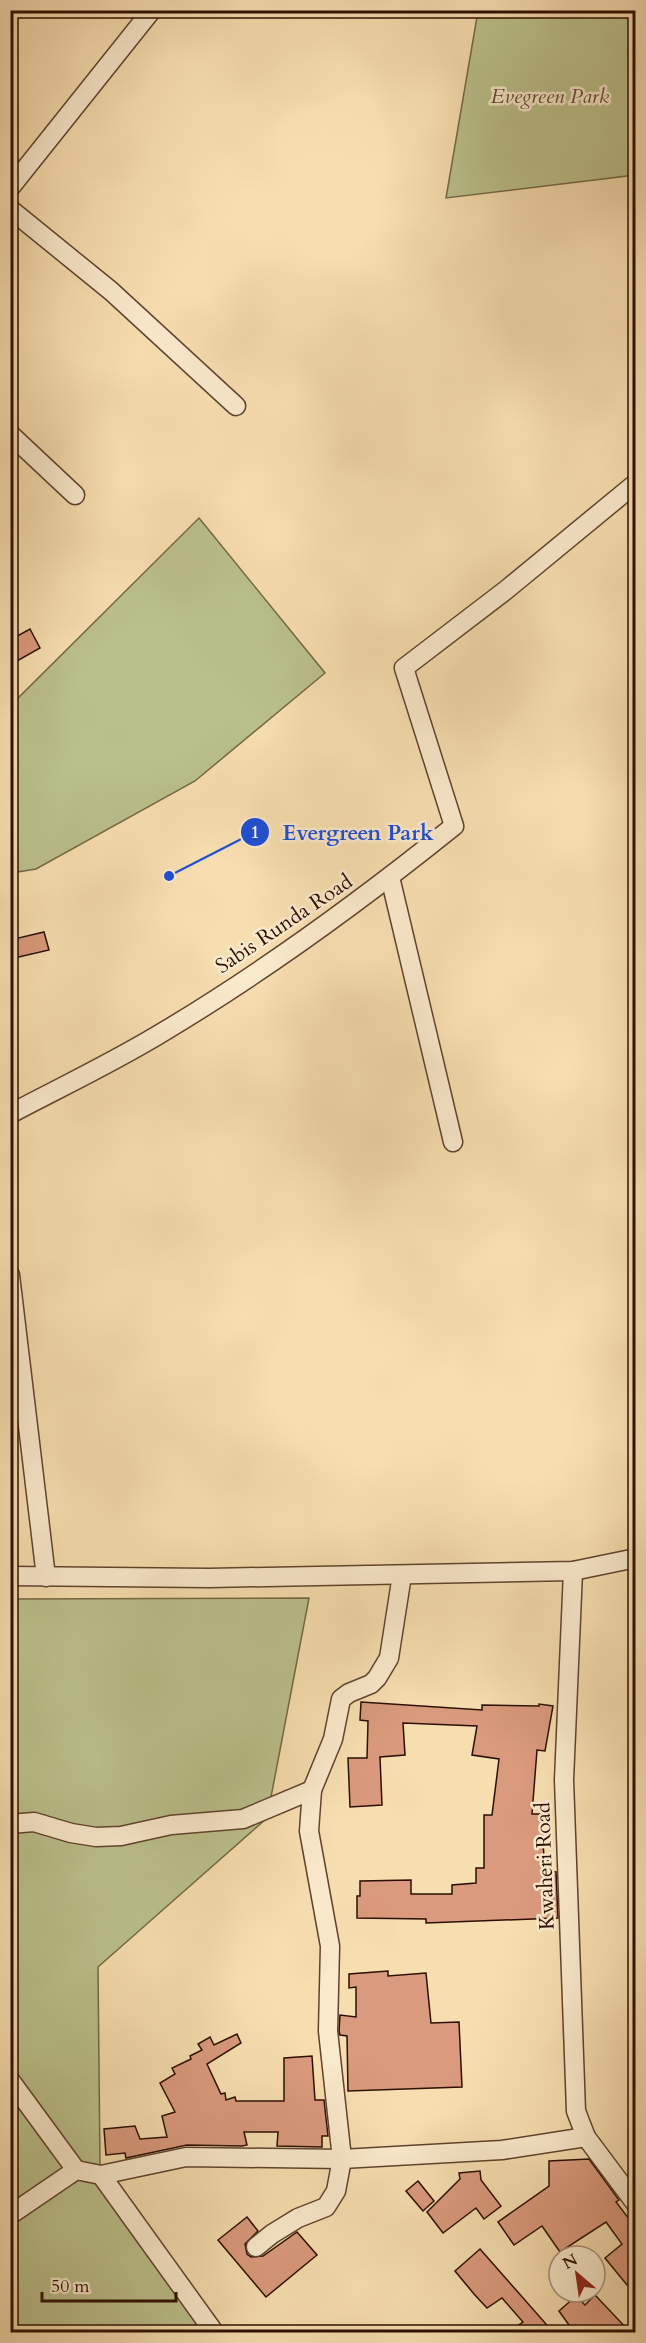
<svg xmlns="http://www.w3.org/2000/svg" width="646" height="2343" viewBox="0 0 646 2343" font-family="Cardo,serif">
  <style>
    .green { fill: #bbc18c; stroke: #746846; stroke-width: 1.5 }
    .building { fill: #da9a7d; stroke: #2c0f01; stroke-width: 1.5 }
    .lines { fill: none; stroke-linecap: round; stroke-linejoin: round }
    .minor-casing { stroke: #5f432d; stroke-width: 21 }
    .minor { stroke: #faeacc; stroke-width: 18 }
    .labels { text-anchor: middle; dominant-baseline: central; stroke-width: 5; stroke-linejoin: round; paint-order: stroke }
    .park-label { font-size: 21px; font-style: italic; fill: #5e4d32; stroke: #faeacc }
    .street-label { font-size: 21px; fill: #2c0f01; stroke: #faeacc }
    .leader { fill: none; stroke: #1d4ed8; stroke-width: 2 }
    .callout-dot { fill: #1d4ed8; stroke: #faeacc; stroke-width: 2 }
    .mark-label { font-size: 18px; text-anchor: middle; font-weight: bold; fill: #fff }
    .callout-label { font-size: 22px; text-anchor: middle; font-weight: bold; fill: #1d4ed8; stroke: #faeacc; stroke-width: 5; stroke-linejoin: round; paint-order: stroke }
  </style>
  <rect width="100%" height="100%" fill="#f7deb0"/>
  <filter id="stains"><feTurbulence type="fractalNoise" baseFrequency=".00333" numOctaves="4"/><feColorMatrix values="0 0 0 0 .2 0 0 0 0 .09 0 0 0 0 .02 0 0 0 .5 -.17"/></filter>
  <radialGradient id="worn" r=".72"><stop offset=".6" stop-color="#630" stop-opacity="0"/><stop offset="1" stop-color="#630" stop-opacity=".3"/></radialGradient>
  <!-- green -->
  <g class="green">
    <path d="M478,11h157v164l-189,23z"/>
    <path d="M199,518l126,155 -130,108 -159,88 -25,4v-173l7,-2z"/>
    <path d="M309,1598l-42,220 -169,149 2,198 111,167h-200l-1,-733z"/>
  </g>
  <!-- building -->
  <g class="building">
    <path d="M30,629l10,19 -30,17v-25z"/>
    <path d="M44,932l5,18 -39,9v-19z"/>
    <path d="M361,1702l121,8v-5l57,1v-2l14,2 -8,45 -8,-1 -5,64h9l3,43 4,-1v15l8,1 2,46 -132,5v-4l-69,-1v-22h3v-15l51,-1v14h41v-9l24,-2v-15h8v-53h8l7,-56 -27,-4 5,-29 -74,-3 2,32 -25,2 2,48 -32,2 -2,-49h19l1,-37 -8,-1z"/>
    <path d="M388,1971v5l38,-3 5,50 28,-1 3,65 -114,4 -1,-55 -7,-1 -1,-4 1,-16 16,2v-30l-7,1v-14z"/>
    <path d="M237,2034l4,9 -34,21 14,30 4,-1 1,7 9,-3 1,4h48v-43l28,-2 3,44h9l4,36h-6v11l-45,-1 1,-14h-34l3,13 -5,1 -55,-1 -61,13 -1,-5 -19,2 -2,-26 31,-3 5,13 27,-2 -5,-21 13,-4 -15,-29 15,-9 -3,-6 19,-9 -1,-3 12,-6 -4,-6 12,-7 4,8z"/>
    <path d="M589,2159l30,41 -3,2 20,26v49l-9,8 -22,-27 17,-14 -16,-22 -46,30 -18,-26 -28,19 -16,-23 51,-36v-25z"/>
    <path d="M480,2171l1,9 20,26 -17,13 -8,-11 -33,25 -16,-21 33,-33 -1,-6z"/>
    <path d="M418,2181l16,20 -11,10 -17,-20z"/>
    <path d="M247,2217l11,14 -13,13 2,10 4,3 12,-1 34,-24 20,23 -51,42 -48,-57z"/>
    <path d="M480,2249l73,83h-45l15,-10 -21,-24 -15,10 -13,-14 -19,-23z"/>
    <path d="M595,2295l35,37h-56l-15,-21 17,-15 9,9z"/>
  </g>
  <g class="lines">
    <!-- minor casing -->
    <g class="minor-casing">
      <g id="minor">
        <path d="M10,188l142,-178"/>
        <path d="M10,209l101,82 125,115"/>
        <path d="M10,434l65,61"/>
        <path d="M390,877l63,265"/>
        <path d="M10,1114c51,-27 104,-52 153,-82 102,-61 199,-132 291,-206l-50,-158 102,-78 130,-107"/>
        <path d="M10,1275l36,302"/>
        <path d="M573,1571l-9,209 12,331 10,26 50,67"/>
        <path d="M10,1576l199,2 364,-7 63,-13"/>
        <path d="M10,1824l24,-2 37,11 25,4 25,-1 50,-11 72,-6 69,-29"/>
        <path d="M10,2080l66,90"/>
        <path d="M101,2175l113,157"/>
        <path d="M10,2215l66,-45 25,5 85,-18 156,2 160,-9 84,-13"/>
        <path d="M256,2247l16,-13 26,-16 28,-11 10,-16 6,-32 -14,-128 2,-85 -21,-115 3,-41 21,-51 8,-40 8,-6 22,-9 6,-6 12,-20 13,-83"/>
      </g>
    </g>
    <!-- minor -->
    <use href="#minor" class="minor"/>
  </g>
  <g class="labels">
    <!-- park labels -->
    <g class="park-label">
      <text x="550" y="96">Evegreen Park</text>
    </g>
    <!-- street labels -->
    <g class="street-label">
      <text transform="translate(284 924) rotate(-34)">Sabis Runda Road</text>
      <text transform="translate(545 1866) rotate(-92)">Kwaheri Road</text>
    </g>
  </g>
  <!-- callouts -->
  <path class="leader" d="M169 876L255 832"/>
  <g class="callout-dot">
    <circle cx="169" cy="876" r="6"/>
    <circle cx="255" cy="832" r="15"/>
  </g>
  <g class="mark-label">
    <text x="255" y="838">1</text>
  </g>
  <g class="callout-label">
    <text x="358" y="840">Evergreen Park</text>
  </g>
  <!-- margin -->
  <rect width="646" height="2343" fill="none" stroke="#f7deb0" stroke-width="36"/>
  <rect x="12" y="12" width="622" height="2319" fill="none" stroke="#2c0f01" stroke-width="3"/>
  <rect x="18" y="18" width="610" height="2307" fill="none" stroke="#2c0f01" stroke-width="1.5"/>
  <!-- north arrow -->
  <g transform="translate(577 2274) rotate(331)"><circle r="28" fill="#faeacc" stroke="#a8927b" stroke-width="1.5"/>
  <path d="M0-4.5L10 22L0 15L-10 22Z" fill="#8f2418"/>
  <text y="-9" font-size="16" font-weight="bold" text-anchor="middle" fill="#2c0f01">N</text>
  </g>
  <!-- scale -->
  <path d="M42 2292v9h134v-9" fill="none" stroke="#2c0f01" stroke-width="3"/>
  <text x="51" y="2292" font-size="18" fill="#2c0f01" stroke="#faeacc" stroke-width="4.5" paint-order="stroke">50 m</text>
  <rect width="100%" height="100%" filter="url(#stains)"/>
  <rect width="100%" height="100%" fill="url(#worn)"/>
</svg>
